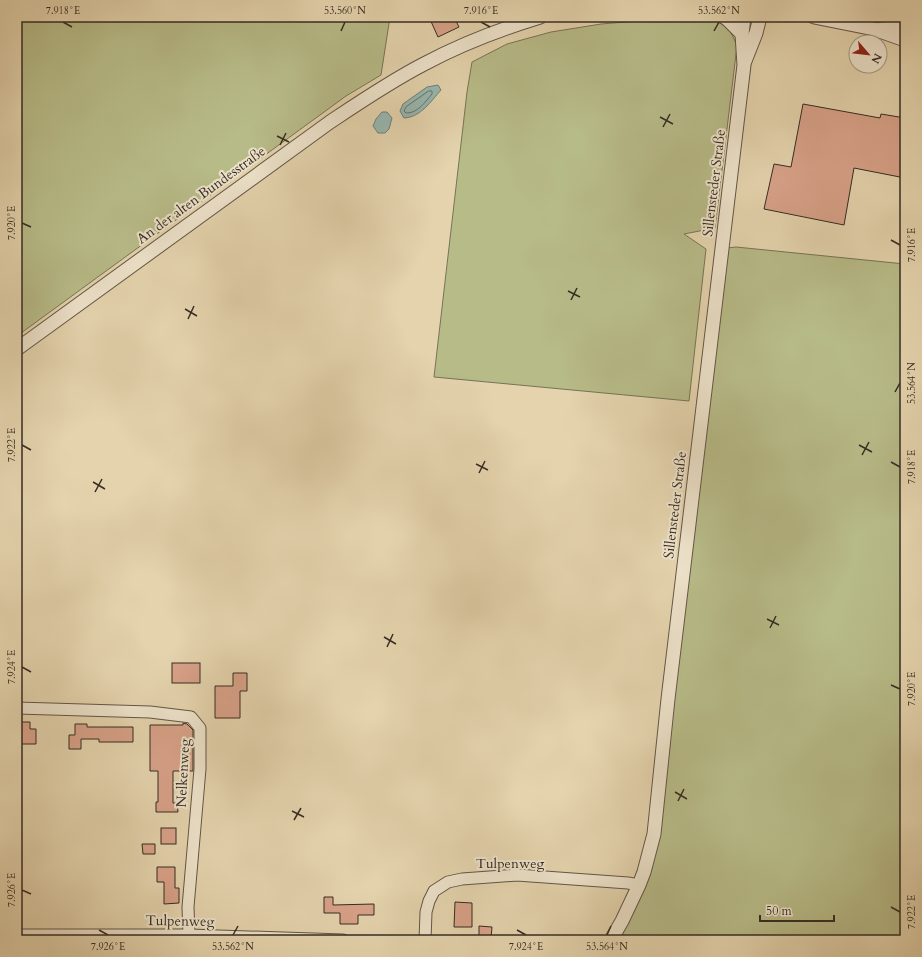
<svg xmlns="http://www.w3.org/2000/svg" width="922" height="957" viewBox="0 0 922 957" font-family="Cardo,serif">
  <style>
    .green { fill: #b7bb88; stroke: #767456 }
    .water { fill: #97b7b1; stroke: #707f78 }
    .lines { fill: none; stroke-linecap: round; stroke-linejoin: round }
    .shore { stroke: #66726a; stroke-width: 1 }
    .building { fill: #d8a289; stroke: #362c23 }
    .minor-casing { stroke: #625646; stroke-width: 13 }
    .tertiary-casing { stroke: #625646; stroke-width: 15 }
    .minor { stroke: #ede2ca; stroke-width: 11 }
    .tertiary { stroke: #ede2ca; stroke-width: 13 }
    .ticks { fill: none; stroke: #362c23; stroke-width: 1.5 }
    .labels { text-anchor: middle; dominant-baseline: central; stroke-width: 4; stroke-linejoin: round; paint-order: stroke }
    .street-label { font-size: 14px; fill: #362c23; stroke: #ede2ca }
    .neatline { fill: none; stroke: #362c23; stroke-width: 1.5 }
    .ticks-label { font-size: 10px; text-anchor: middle; fill: #362c23 }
  </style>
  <rect width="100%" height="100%" fill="#e4d3ad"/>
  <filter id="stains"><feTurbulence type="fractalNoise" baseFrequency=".005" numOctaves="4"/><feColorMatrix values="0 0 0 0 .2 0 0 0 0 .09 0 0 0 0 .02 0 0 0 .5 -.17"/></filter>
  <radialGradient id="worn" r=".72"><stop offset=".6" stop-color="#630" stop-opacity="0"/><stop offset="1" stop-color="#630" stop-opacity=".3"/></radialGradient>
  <!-- green -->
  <g class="green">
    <path d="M17,17h373l-9,58 -35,21 -329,240z"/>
    <path d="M668,17c21,0 44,-3 60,12 4,4 7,12 9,17l-22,182 -31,6 22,15 -17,152 -255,-24 33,-285 5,-30 35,-18 44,-12 50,-8 50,-4z"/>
    <path d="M736,247l169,17v676h-287l29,-65 80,-627z"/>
  </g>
  <!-- water -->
  <g class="water">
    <path d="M438,85l3,5c-10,11 -20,27 -37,28l-4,-7 3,-7 24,-17z"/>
    <path d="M382,112h5l5,6 -3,11 -4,4h-7l-5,-7 3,-7z"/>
  </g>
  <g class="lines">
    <!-- shore -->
    <path class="shore" d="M429,91h3v3c-6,7 -15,20 -26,19l-2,-2 2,-4z"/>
  </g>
  <!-- building -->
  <g class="building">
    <path d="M429,17h25l5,10 -21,10z"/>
    <path d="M803,104l77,14 1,-4 24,4v60l-51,-10 -10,57 -80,-16 10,-45 17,3z"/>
    <rect x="172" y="663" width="28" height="20"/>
    <path d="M233,673h14v18h-7v27h-25v-32h18z"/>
    <path d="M17,722h13v7h6v15h-19z"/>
    <path d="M183,723l4,1 6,6v41h-20v32h4l1,9h-22v-10h2v-31h-8v-46h33z"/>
    <path d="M75,724h12v3h46v15h-34v-3h-18v10h-12v-14h6z"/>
    <rect x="161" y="828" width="15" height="16"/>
    <path d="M142,844h13v10h-12z"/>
    <path d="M157,867h18v21h4v15l-15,1v-22h-7z"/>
    <path d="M324,897h9v8l41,-1v11h-16v9h-18v-11h-16z"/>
    <path d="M455,902l17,1v24h-18z"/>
    <path d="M479,926l13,1 -1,11 -12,-1z"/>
  </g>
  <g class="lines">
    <!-- minor casing -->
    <g class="minor-casing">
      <g id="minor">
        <path d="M17,708l133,4 41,5 9,11v41l-12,138 1,28"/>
        <path d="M17,935h172l154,5"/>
        <path d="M425,940l1,-28 3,-11 5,-10 14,-9 14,-3 55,-4 111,8 11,2"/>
      </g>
    </g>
    <!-- tertiary casing -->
    <g class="tertiary-casing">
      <g id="tertiary">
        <path d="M724,17l3,2 15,15"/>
        <path d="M814,17l60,12 31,11"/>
        <path d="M881,29l24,-2"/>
        <path d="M745,61l11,-28 4,-16"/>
        <path d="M17,349l313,-227c30,-20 61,-41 94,-58 37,-20 77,-35 116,-47"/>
        <path d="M611,940l11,-19 17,-36 5,-13 10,-38 14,-135 76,-634 -2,-31 2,-17"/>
      </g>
    </g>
    <!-- minor -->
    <use href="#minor" class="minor"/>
    <!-- tertiary -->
    <use href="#tertiary" class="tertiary"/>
  </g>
  <!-- ticks -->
  <path class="ticks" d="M63,22l9,5M481,22l9,5M341,31l4,-9M714,31l5,-9M660,117l13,7M663,127l7,-13M277,136l12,6M280,145l6,-12M22,223l9,4M891,240l9,5M568,291l12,6M571,300l6,-12M185,309l12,7M188,319l6,-13M895,392l5,-9M22,445l9,5M859,445l13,7M862,455l7,-13M891,462l9,5M476,464l12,6M479,473l6,-12M93,482l12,7M95,492l7,-13M767,619l12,6M770,628l6,-12M384,637l12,7M387,647l6,-13M22,667l9,5M891,685l9,4M675,792l12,7M678,801l6,-12M292,811l12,6M294,820l7,-12M22,890l9,4M891,907l9,5M99,930l9,5M517,930l9,5M233,935l5,-9M607,935l4,-9"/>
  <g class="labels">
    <!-- street labels -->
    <g class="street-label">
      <text transform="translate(714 183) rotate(-83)">Sillensteder Straße</text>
      <text transform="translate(201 195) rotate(-36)">An der alten Bundesstraße</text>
      <text transform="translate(675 505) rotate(-83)">Sillensteder Straße</text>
      <text transform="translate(183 773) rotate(-87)">Nelkenweg</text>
      <text x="510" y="863">Tulpenweg</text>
      <text transform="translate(180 921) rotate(1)">Tulpenweg</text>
    </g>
  </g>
  <!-- margin -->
  <rect width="922" height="957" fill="none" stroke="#e4d3ad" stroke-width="44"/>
  <!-- north arrow -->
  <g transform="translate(868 54) rotate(118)"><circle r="19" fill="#ede2ca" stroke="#a49987"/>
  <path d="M0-3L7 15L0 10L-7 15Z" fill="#8f2418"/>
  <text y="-6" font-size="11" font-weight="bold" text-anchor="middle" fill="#362c23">N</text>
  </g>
  <!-- scale -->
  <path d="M760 915v6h74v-6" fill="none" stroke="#362c23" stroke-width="2"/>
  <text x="766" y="915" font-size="12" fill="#362c23" stroke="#ede2ca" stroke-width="3" paint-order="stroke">50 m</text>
  <rect x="22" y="22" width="878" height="913" class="neatline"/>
  <g class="ticks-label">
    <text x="63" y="14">7.918°E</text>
    <text x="345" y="14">53.560°N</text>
    <text x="481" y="14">7.916°E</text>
    <text x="719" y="14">53.562°N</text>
    <text transform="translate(11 223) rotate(-90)" y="4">7.920°E</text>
    <text transform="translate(911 245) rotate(-90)" y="4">7.916°E</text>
    <text transform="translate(911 383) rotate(-90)" y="4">53.564°N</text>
    <text transform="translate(11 445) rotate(-90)" y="4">7.922°E</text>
    <text transform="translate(911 467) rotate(-90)" y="4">7.918°E</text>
    <text transform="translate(11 667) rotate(-90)" y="4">7.924°E</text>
    <text transform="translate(911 689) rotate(-90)" y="4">7.920°E</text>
    <text transform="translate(11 890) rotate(-90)" y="4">7.926°E</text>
    <text transform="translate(911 912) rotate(-90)" y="4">7.922°E</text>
    <text x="108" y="950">7.926°E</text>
    <text x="233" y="950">53.562°N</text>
    <text x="526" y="950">7.924°E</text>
    <text x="607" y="950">53.564°N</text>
  </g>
  <rect width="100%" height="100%" filter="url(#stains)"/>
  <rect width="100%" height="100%" fill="url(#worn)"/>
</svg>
